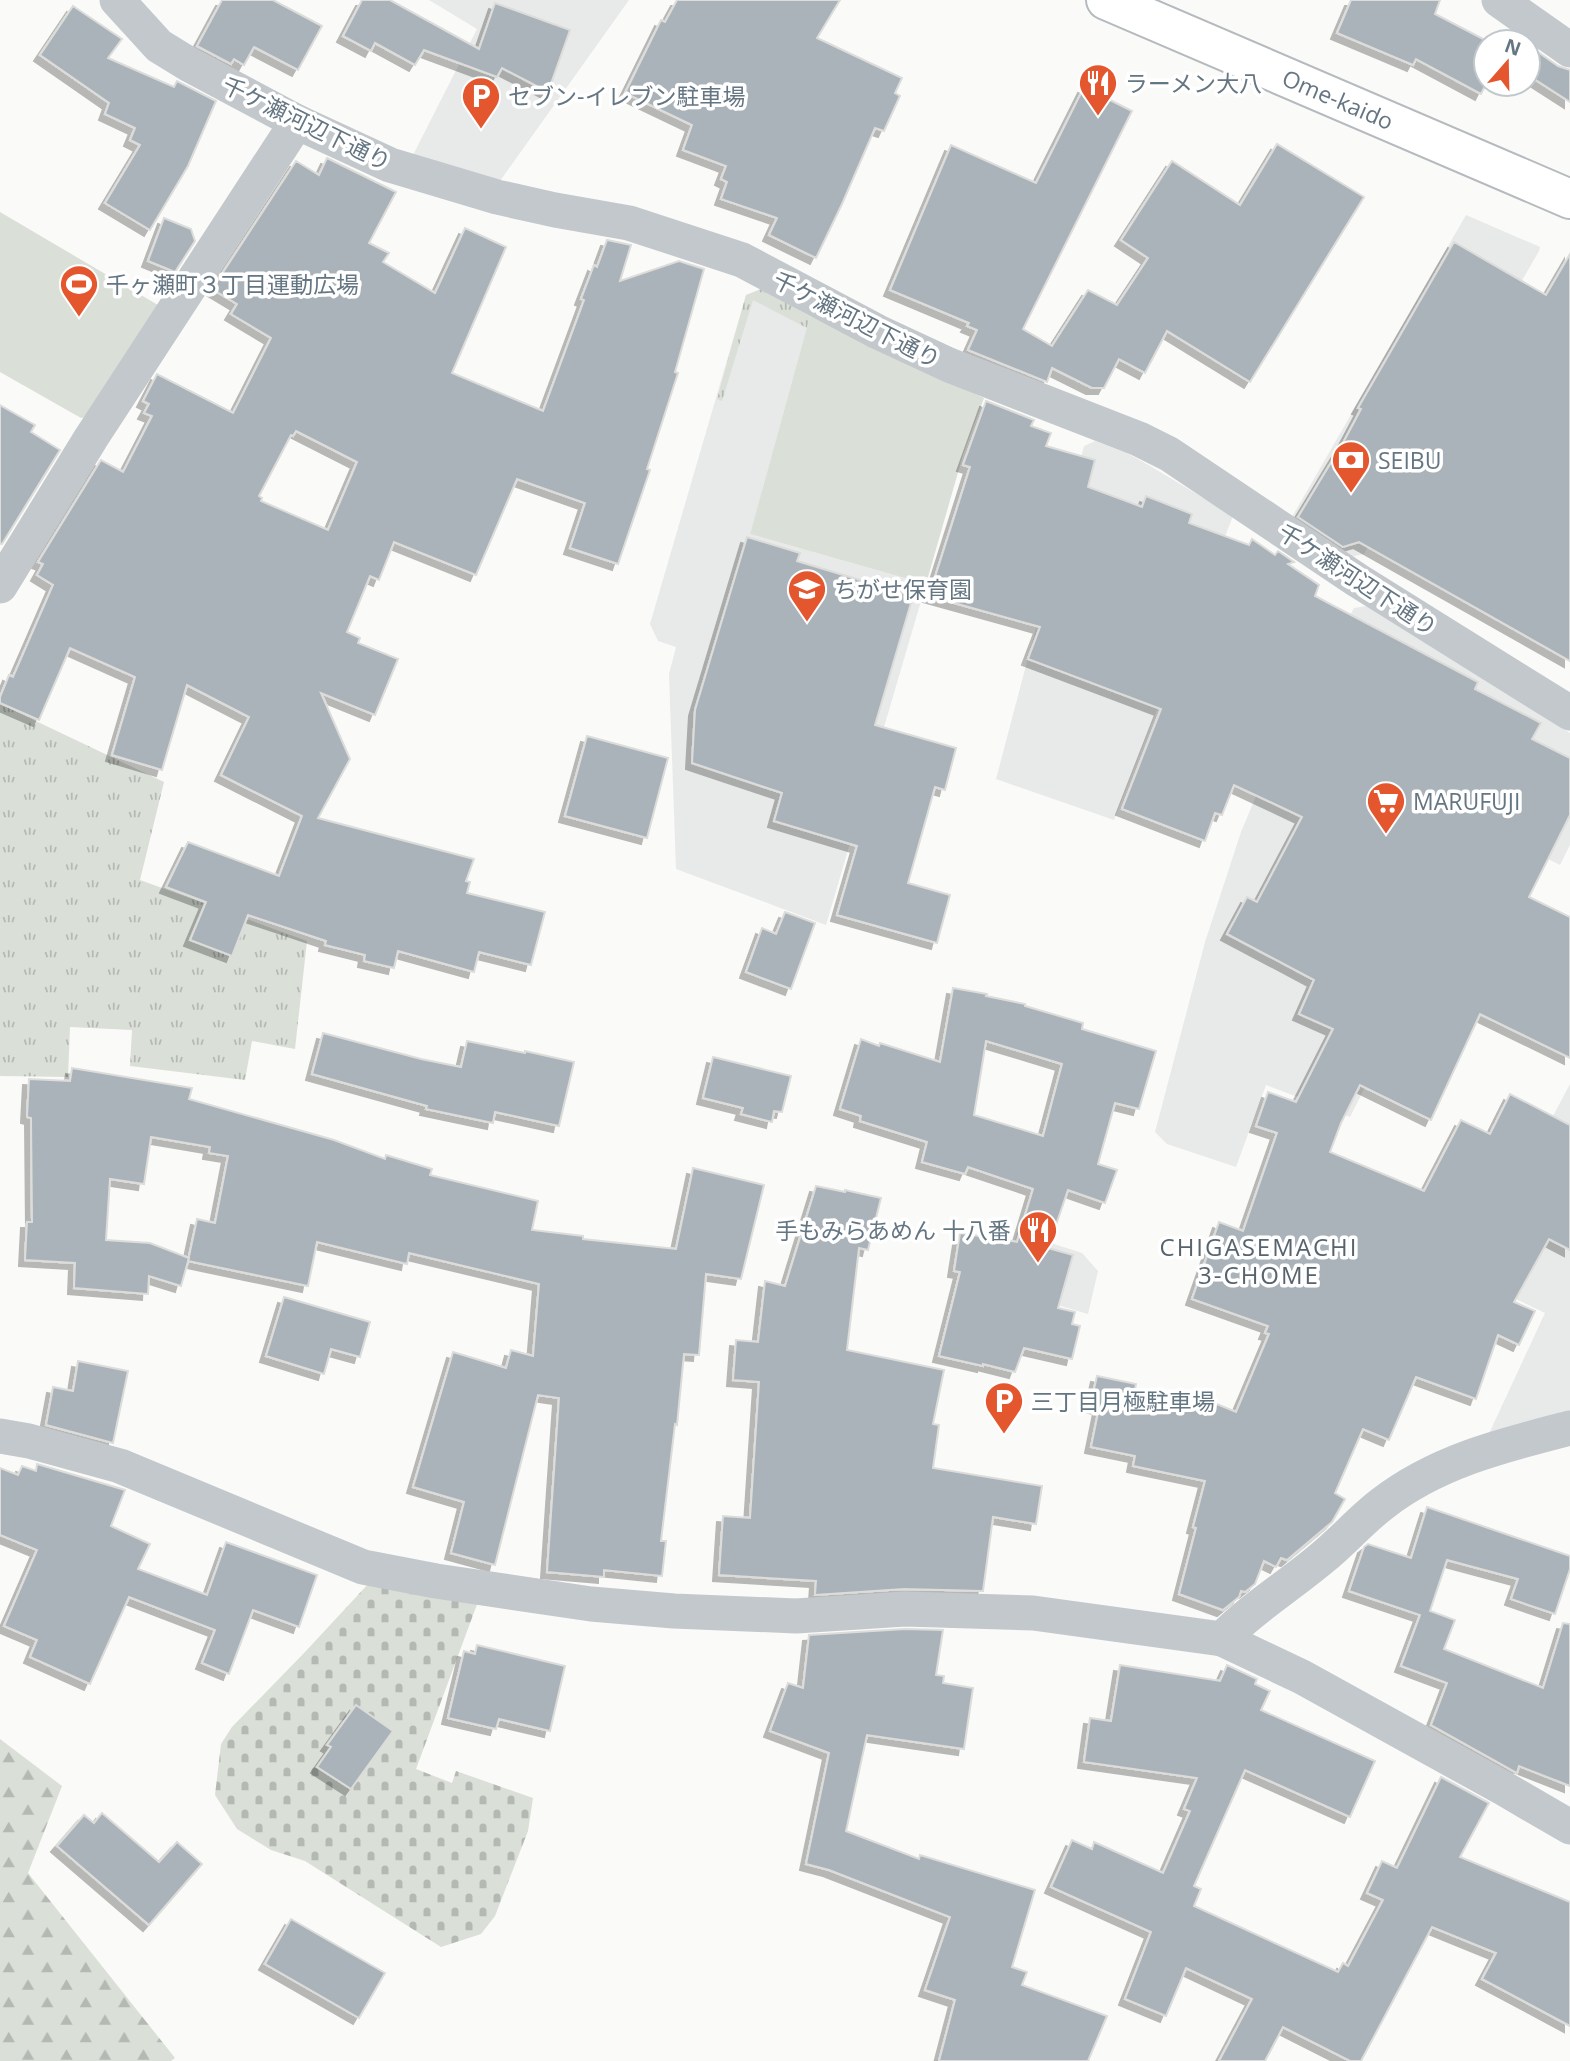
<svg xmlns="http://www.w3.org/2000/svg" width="1570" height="2061" viewBox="0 0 1570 2061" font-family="'Open Sans','Noto Sans JP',sans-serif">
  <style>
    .built { fill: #e8e9e9 }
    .grass { fill: url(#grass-tufts) }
    .forest { fill: url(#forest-firs) }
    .cemetery { fill: url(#cemetery-stones) }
    .pitch { fill: #dadfd7 }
    .building { fill: #aab3b9; stroke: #dcdcda; stroke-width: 2; fill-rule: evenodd; filter: url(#shadow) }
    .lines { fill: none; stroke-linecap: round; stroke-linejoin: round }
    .primary-casing { stroke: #b5babe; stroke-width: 42 }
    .minor { stroke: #c3c8cc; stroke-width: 35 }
    .primary { stroke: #fff; stroke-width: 38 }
    .labels { text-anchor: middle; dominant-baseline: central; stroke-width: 7; stroke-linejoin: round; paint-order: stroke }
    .poi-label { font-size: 23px; fill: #657683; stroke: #fff; text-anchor: start }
    .street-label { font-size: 23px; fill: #657683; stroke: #fff }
    .neighbourhood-label { font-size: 24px; letter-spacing: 2px; fill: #57646e; stroke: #fff }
  </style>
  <defs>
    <pattern id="grass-tufts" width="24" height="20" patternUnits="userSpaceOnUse" patternTransform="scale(1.75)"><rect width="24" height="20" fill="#dadfd7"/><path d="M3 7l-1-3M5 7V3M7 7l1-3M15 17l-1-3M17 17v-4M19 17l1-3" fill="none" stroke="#b4b9b4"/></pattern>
    <pattern id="forest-firs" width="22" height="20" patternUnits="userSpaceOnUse" patternTransform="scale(1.75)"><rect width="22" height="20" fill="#dadfd7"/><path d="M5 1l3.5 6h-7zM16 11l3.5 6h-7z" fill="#b4b9b4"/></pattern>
    <pattern id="cemetery-stones" width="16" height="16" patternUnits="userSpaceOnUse" patternTransform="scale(1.75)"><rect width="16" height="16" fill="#dadfd7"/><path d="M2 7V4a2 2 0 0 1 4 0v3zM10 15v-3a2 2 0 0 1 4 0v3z" fill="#b4b9b4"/></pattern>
    <filter id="shadow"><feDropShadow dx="-6" dy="6" stdDeviation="0" flood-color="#0004"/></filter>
  </defs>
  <rect width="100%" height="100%" fill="#fafaf8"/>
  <!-- built -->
  <g class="built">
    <path d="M429,0h200l-129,181 -88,-24 65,-128z"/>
    <path d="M1466,215l74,32 -1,4 -175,303 -14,3 -58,-40z"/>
    <path d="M746,295l64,21 -60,218 176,50 -100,341 -150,-56 -7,-195 7,-27 -18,-6 -8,-17z"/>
    <path d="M1095,441l32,12 25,14 81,49 -119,304 -118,-41 88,-333z"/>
    <path d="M1367,606l203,127v112l-10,20 -66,-33 -144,285 -84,-32 -30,82 -69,-23 -12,-12 50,-190 36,-110 23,-55 90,-169z"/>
    <path d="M1570,1084v334l-84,22 59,-127 -77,-37z"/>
    <path d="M1017,1232l65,21 16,18 -10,43 -86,-25z"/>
  </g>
  <!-- grass -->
  <g class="grass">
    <path d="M761,289l49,27 -3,12 -54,-28 -31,101 -5,-2 29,-104z"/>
    <path d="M0,704l164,78 -24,98 167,61 -12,108 -43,-8 -7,39 -115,-14 2,-36 -62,-3 -2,50 -68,-1z"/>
  </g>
  <!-- forest -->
  <path class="forest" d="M0,1739l62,47 -34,87 147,185 -4,3h-171z"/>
  <!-- cemetery -->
  <path class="cemetery" d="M370,1582l109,17 -63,170 36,14 4,-12 77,27 -5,33 -33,85 -14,18 -40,13 -136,-86 -34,-11 -34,-21 -22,-34 6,-51 11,-17 73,-75z"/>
  <!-- pitch -->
  <g class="pitch">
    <path d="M0,212l163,96 -68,107 -14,3 -81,-46z"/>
    <path d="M810,316l174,82 -21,57 -37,129 -176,-50z"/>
  </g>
  <!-- building -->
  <g class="building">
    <path d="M222,0h51l49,26 -24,44 -44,-23 -10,18 -10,-6 -3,5 -34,-18z"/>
    <path d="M362,0h28l89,49 16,-46 75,27 -22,62 -46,-24 -5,9 -73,-27 -9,15 -40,-22 -4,8 -28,-15z"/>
    <path d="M677,0h163l-23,38 85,40 -7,15 5,3 -16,35 -9,-3 -33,76 -26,54 -47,-23 8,-17 -56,-19 6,-17 -6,-3 5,-13 -43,-16 9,-25 -67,-32 36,-73 4,2z"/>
    <path d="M1351,0h89l-5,14 54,28h-3v42l-5,10 -65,-35 -3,6 -76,-32z"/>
    <path d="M73,6l49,33 -14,19 66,29 3,-6 39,20 -28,65 -38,64 -45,-27 35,-58 -10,-5 5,-12 -30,-14 4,-11 -69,-48z"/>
    <path d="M1528,45l30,21 12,4v32l-42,-27z"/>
    <path d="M1084,87l48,24 -109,218 29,17 36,-56 29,15 31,-47 -27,-18 51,-79 68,44 37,-61 87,53 -114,185 -83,-51 -22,42 -26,-14 -15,29h-12l-40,-20 -5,14 -79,-32 9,-20 -10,-4 2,-3 -79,-33 61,-145 85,38z"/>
    <path d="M327,158l69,34 -27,51 20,10 -6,9 52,31 30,-65 41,19 -54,126 91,38 41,-111 -3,-1 13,-34 3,2 10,-27 24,5 -11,36 59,-20 25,8 -29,103 3,1 -31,96 3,1 -32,94 -48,-16 15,-45 -68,-24 -41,96 -82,-33 -15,38 -9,-4 -23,56 13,6 -2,5 40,16 -23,56 -54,-22 29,66 -32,59 156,41 -8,22 4,1 -3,11 78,19 -14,53 -52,-13 -5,20 -76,-21 -4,17 -30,-7 1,-6 -40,-10 1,-4 -78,-26 -16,41 -42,-16 16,-38 -40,-15 22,-45 91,34 23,-60 -81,-41 28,-58 -62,-32 -25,85 -50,-15 23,-78 -65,-29 -31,72 -39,-17v-6l9,-22 4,2 40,-92 -16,-10 6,-11 -5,-2 63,-102 22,12 29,-56 -8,-3 5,-9 -6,-3 14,-27 76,39 38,-75 -40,-24 6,-10 -25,-15 84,-128 23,14zM296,431l61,31 -29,68 -67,-29 1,-3 -3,-2 32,-61 2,1z"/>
    <path d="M164,218l27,11 4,12 -20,31 -27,-11z"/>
    <path d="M1454,242l92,53 24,-41v407l-211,-119 -16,5 -45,-30 46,-76 17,-32 -3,-1z"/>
    <path d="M986,401l48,19 -3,6 20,7 -5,13 49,14 -7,27 54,20 4,-11 46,18 -3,9 60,22 3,-6 23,16 3,-4 16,11 -6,2 31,21 -4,11 163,86 -3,7 66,34 -9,16 38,19v57l-41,82 41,20v141l-90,-44 -49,106 -71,-35 -19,38 -11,29 94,39 37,-71 29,14 20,-40 60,31v125l-21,-11 -35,63 21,9 -16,34 -21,-10 -22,64 -60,-22 -27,63 -26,-11 -28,64 10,6 -13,23 -45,38 -6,-2 -5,9 -12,-6 -9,23 -10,8 -4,-1 -2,6 -16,13 -44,-16 17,-66 -3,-1 12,-46 -72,-15 2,-10 -44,-9 8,-39 -9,-2 7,-30 39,8 -2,11 74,15 4,-8 24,10 33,-78 -4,-1 3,-7 -76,-27 27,-77 24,9 34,-98 -21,-7 12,-34 28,10 37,-73 -34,-15 15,-34 -87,-46 20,-37 10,5 45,-85 -68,-32 -12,30 -7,-2 -10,28 -83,-32 39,-100 -133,-50 12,-32 -111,-31 41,-129 -7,-2z"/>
    <path d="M0,405l35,20 -4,7 29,18 -58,94 -2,-1z"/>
    <path d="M747,537l53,16 -3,8 116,35 -38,129 81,23 -11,42 -10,-3 -27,96 42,12 -13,48 -100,-28 20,-69 -83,-25 8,-28 -90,-30 3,-53z"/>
    <path d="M587,736l81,22 -21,80 -82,-22z"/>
    <path d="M785,912l30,11 -24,66 -45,-17 16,-44 14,6z"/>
    <path d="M953,988l34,6 -1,2 39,8v2l58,17 -1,6 74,22 -17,58 -24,-6 -17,61 19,6 -12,33 -37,-13 -20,58 25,7 -15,53 17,4 -3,12 8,2 -8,33 -48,-11 -9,24 -32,-8v2l-44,-10 21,-84 -6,-1 6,-38 57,9 16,-53 -65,-22 -3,7 -43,-12 5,-20 -67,-21 1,-5 -21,-7 21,-70 18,7 1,-3 60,19zM986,1041l76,23 -19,72 -69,-21z"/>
    <path d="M323,1033l98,26 40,8 6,-26 58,12v-2l49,11 -15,64 -64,-14 -2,11 -67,-14 1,-3 -115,-32z"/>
    <path d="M713,1057l78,19 -9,36 -8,-1 -2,11 -31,-8 2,-6 -40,-10z"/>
    <path d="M72,1068l120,20 -3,11 145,41 51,19 1,-4 46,14 -2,6 108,26 -6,29 51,6v3l93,10 17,-81 71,17 -23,94 -35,-5 -7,81 -15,-1 -7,71 -2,-1 -14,117h5l-4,35 -58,-6v7l-57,-5 12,-174 -21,-3 -43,170 -44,-12 13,-51 -51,-15 40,-135 53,16 5,-18 22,6 6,-72 -130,-31 -2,11 -90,-22 -9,44 -120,-25 9,-42 18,4 13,-67 -19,-3 1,-6 -59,-10 -7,47 -34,-5 -4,61 44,3 39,15 -8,28 -32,-10 -1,18 -74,-6 1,-25 -50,-3 2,-38h5l-1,-104 -4,-1 2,-38 41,2z"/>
    <path d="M816,1186l29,6v-2l36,8 -13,52 -9,-2 -12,102 97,20 -11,54 6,1 -6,43 109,18 -6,38 -43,-7 -10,74 -79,-2 -89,6 1,-14 -97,-6 4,-59 27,2 9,-136 -26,-2 3,-40 22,2 7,-61 20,5z"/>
    <path d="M284,1297l86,25 -10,35 -29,-8 -7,25 -58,-18z"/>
    <path d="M78,1361l50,10 -15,72 -67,-18 7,-38 20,4z"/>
    <path d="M37,1464l88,26 -14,36 39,18 -12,25 69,26 19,-53 91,33 -18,52 -46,-17 -24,64 -27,-11 13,-33 -86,-33 -39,87 -60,-27 7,-17 -33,-14 33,-76 -37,-15v-67l18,7 4,-9 14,5z"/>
    <path d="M1427,1507l143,49v13l-15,45 -44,-15 7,-20 -71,-19 -17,51 25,9 -11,29 99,39 20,-65 7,1v162l-51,-20 -2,7 -86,-48 16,-42 -46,-17 19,-51 -71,-24 15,-44 4,-3 43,14z"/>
    <path d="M905,1629l38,1 -7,45 8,1 -1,7 30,5 -9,61 -97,-14 -21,96 73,28 1,-4 115,35 -23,77 15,5 -5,13 85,31 -19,45h-149l16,-61 -30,-10 25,-73 -121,-47 -23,-6 23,-111 -59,-22 18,-48 15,5 6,-53z"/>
    <path d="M477,1645l88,21 -15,65 -51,-12 -3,10 -48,-11 16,-67 11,3z"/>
    <path d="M1120,1665l100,16 7,-16 30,14 -2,5 15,7 -9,19 114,51 -25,56 -105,-47 -51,116 7,3 -7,17 144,66 5,-9 5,3 35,-66 -16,-7 15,-32 15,7 44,-91 48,26 -29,54 110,45v124l-88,-47 14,-26 -64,-26 -71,134h-11l-67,-34 -18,34h-46l33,-62 -66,-31 -20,48 -41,-17 26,-67 -100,-45 21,-47 20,9 2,-7 69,31 27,-62 -6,-2 13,-31 -113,-16 6,-44 21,3z"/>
    <path d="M356,1705l37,26 -42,58 -34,-22 14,-20 -4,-2z"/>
    <path d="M102,1813l57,49 18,-20 25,22 -53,61 -92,-79 27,-31 10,8z"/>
    <path d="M291,1919l94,54 -26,45 -94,-54z"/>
  </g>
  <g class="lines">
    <!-- primary casing -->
    <g class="primary-casing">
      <path id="primary" d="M1106,0l464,199"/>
    </g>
    <!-- minor -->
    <g class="minor">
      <path d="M117,0l42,46 31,19 107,57 93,43 107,32 58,13 74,13 113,37 136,72 71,33 190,74 30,15 188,126 213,133"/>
      <path d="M1499,0l71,50"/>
      <path d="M0,586l91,-148 206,-316"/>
      <path d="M0,1436l29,5 91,25 243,101 73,14 155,23 83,7 122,5 109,-7 128,4 189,26 80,38 201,111 67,39"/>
      <path d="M1222,1639c30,-31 67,-53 100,-81 21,-17 39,-38 60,-54 55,-43 122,-59 188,-76"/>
    </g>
    <!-- primary -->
    <use href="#primary" class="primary"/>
  </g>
  <!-- icons -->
  <defs>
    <g id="restaurant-pin" transform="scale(2.0125)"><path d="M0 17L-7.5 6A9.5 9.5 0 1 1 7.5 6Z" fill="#e4572e" stroke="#fff"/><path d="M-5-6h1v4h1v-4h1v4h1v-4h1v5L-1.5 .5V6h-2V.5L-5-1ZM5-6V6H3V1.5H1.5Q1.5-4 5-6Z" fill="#fff"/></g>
    <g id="parking-pin" transform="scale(2.0125)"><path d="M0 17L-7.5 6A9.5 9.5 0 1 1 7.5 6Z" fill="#e4572e" stroke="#fff"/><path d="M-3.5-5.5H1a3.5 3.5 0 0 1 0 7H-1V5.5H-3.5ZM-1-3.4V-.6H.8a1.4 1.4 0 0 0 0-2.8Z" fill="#fff"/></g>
    <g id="stadium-pin" transform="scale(2.0125)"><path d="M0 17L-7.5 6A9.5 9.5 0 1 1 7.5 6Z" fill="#e4572e" stroke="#fff"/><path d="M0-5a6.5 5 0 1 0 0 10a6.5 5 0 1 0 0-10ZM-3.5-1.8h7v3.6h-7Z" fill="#fff"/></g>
    <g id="bank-pin" transform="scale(2.0125)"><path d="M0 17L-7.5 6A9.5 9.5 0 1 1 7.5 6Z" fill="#e4572e" stroke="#fff"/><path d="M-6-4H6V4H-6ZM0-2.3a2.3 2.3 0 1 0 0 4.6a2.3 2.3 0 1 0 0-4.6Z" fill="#fff"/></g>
    <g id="school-pin" transform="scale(2.0125)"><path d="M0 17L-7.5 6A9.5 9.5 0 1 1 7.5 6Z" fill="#e4572e" stroke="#fff"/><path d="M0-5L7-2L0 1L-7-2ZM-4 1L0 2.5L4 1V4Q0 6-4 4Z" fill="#fff"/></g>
    <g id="supermarket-pin" transform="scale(2.0125)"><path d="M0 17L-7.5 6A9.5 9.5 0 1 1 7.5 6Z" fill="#e4572e" stroke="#fff"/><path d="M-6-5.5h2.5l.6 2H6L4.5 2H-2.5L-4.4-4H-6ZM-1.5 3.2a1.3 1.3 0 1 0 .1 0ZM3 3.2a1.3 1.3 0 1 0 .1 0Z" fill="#fff"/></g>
  </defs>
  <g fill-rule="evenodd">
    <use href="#restaurant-pin" x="1098" y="83"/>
    <use href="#parking-pin" x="481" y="96"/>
    <use href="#stadium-pin" x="79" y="284"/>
    <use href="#bank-pin" x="1351" y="460"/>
    <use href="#school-pin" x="807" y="589"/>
    <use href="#supermarket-pin" x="1386" y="801"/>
    <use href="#restaurant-pin" x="1038" y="1230"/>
    <use href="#parking-pin" x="1004" y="1401"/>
  </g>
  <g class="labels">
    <!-- poi labels -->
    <g class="poi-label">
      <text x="1125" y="83">ラーメン大八</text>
      <text x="508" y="96">セブン-イレブン駐車場</text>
      <text x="106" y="284">千ヶ瀬町３丁目運動広場</text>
      <text x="1378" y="460">SEIBU</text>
      <text x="834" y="589">ちがせ保育園</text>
      <text x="1413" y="801">MARUFUJI</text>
      <text x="1011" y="1230" text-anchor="end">手もみらあめん 十八番</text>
      <text x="1031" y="1401">三丁目月極駐車場</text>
    </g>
    <!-- street labels -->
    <g class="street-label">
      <text transform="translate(1338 99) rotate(23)">Ome-kaido</text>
      <text transform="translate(307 123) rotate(26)">千ケ瀬河辺下通り</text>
      <text transform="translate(857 319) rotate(27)">千ケ瀬河辺下通り</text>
      <text transform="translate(1358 579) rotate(33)">千ケ瀬河辺下通り</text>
    </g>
    <!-- neighbourhood labels -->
    <g class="neighbourhood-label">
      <text x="1259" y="1246">CHIGASEMACHI<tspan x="1259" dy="28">3-CHOME</tspan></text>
    </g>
  </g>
  <!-- north arrow -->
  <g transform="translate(1507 63) rotate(20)"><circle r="33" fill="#ffffff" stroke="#c1c8cd" stroke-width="2"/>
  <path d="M0-5L12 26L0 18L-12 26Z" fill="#e4572e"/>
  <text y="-10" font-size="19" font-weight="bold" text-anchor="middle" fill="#657683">N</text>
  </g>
</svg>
